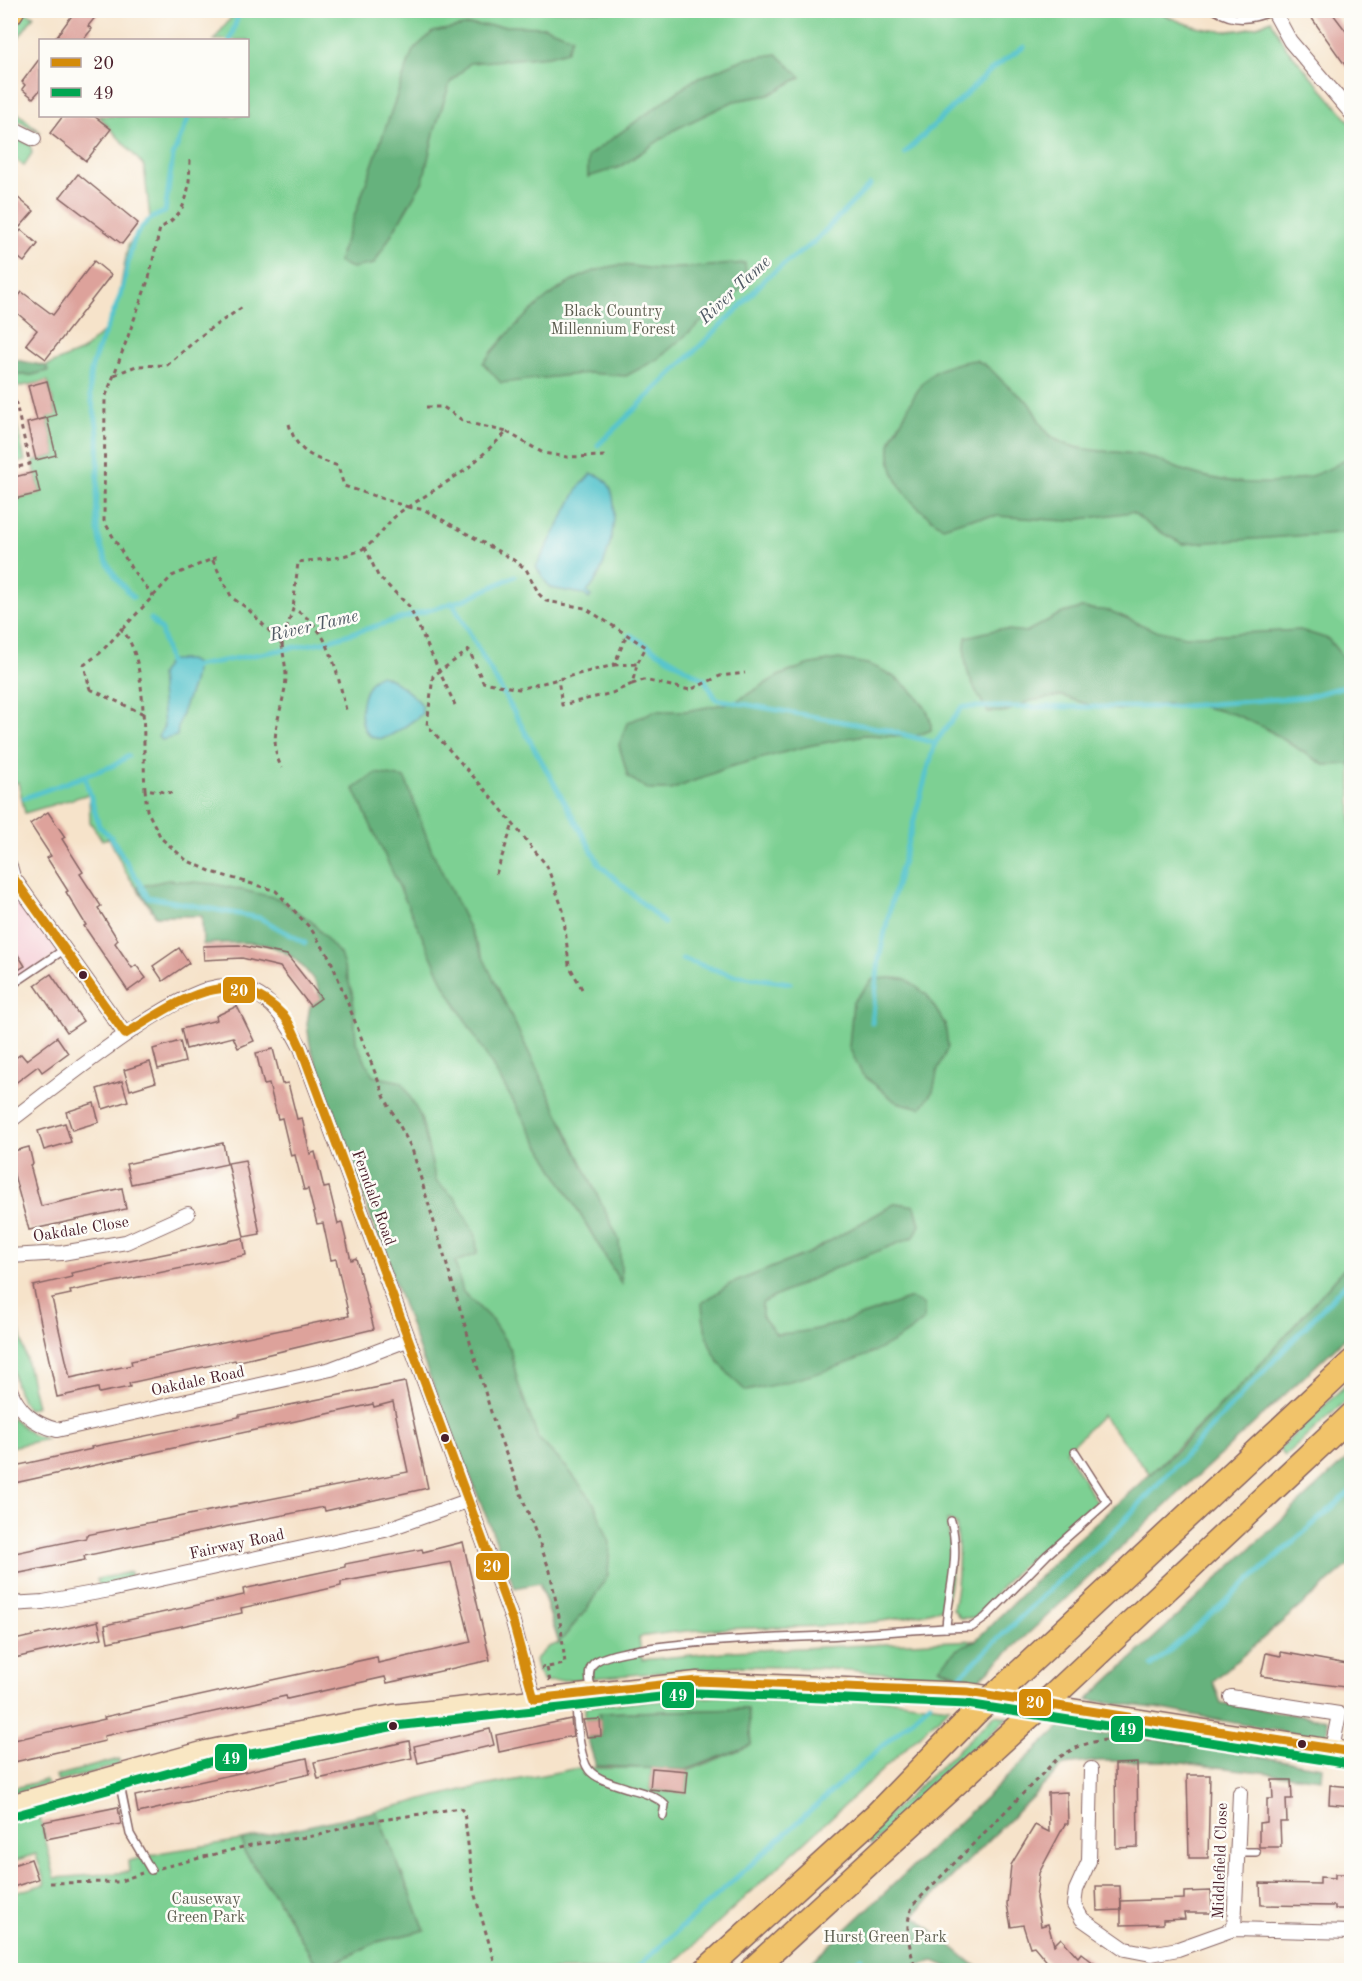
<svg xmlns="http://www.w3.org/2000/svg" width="1362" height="1981" viewBox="0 0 1362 1981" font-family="'Old Standard TT',serif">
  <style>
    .built { fill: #f6cfd8 }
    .green { fill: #7dd093; stroke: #64785f; stroke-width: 1.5 }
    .forest { fill: #66b27d; stroke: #586854; stroke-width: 1.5 }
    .water { fill: #58c5cd; stroke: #51727c; stroke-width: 1.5 }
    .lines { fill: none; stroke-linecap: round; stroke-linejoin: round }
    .stream { stroke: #58c5cd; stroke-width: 5 }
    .building { fill: #dda29b }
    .lane-casing { stroke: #866463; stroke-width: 10 }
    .street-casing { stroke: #866463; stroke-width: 16 }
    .secondary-casing { stroke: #866463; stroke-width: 21 }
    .highway-casing { stroke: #866463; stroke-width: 27 }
    .path { stroke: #866463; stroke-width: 3; stroke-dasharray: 4.5 4.5; stroke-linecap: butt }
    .lane { stroke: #fff; stroke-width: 7 }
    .street { stroke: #fff; stroke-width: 14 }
    .secondary { stroke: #f9e7c3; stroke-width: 18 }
    .highway { stroke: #f1c36a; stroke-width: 24 }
    .highway-bridge-casing { stroke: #866463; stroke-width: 27; stroke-linecap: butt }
    .highway-bridge { stroke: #f1c36a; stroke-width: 24 }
    .bus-1-casing { stroke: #fdfcf7; stroke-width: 14 }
    .bus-2-casing { stroke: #fdfcf7; stroke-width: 14 }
    .bus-1 { stroke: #d48b09; stroke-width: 9 }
    .bus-2 { stroke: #00a651; stroke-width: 9 }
    .bus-dot { fill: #4a1f2b; stroke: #fdfcf7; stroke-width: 2 }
    .labels { text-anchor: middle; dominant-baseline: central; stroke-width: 5; stroke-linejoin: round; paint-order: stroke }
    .park-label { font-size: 16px; fill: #5c5d4f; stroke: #fdfcf7 }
    .street-label { font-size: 16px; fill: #4a1f2b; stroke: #fdfcf7 }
    .water-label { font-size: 18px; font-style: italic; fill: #4f5964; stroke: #fdfcf7 }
    .line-badge { stroke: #fdfcf7; stroke-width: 2 }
    .badge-label { font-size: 16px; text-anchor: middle; font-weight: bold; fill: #fff }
  </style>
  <rect width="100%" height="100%" fill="#fdfcf7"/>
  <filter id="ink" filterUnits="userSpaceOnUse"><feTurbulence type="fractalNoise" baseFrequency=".0167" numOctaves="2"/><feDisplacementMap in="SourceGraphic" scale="12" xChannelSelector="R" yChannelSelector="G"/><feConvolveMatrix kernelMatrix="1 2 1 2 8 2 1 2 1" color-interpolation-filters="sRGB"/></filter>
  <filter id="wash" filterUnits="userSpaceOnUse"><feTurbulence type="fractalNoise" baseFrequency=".008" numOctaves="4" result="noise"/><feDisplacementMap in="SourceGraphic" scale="24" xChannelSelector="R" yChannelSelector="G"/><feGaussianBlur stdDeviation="1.35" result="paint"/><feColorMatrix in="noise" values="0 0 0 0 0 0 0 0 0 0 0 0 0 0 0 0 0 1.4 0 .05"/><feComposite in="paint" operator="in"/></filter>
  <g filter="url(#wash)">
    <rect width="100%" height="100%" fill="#f6e3ca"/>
    <!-- built -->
    <path class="built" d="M10,878l55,71 -54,37z"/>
    <!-- green -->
    <g class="green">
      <path d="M1155,10c36,20 79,30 116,10l14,26 66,77v1138l-102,116 -99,97 -48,-59 -36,36 31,51 -82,70 -41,46h-14l-7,-9c6,-28 7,-57 3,-85l-9,-4c4,29 9,61 -4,88 -97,30 -204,11 -304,29l3,23 90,-9 244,-11 -20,10 -16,18 23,11 -141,-11 -85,-2 -193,16 -6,-9 -3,-13 13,-13 11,-4 -28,-85 -197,-523c-5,-15 -7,-36 -15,-50 -28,-48 -68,-44 -116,-41l-1,-29 -46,1 -31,-45 -16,-33 -7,2 -12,-18 -1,-28 -64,19 -7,-31 -7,2 -1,-284 30,-7 -7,-31 23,-7 -9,-38 9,-3 -8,-33 -37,7v-13h21l14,-4v-5l36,-15 24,-22 11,-21 11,-63 22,-27 -6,-52 -45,-50h149v-76h-34l22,-29z"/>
      <path d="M23,11l11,5 -18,25 -5,-4v-9z"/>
      <path d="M11,107l29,25 -29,-15z"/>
      <path d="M11,135l19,10 2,8 -8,13 -13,-11z"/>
      <path d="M16,422l9,39 -14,3v-40z"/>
      <path d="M16,1316l21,90 -9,3c-19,-24 -18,-61 -18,-90z"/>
      <path d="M1351,1380v16l-66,60 -6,-7z"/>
      <path d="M10,1416l23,19 14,4 -36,8z"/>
      <path d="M131,1572l1,8 -33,7 -2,-8z"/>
      <path d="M761,1693l98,3 91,11 -283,263h-656v-76l34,-10 -9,-30 -25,8v-44l27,-8 17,68 74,-6 -1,-11 36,-9 78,-12 2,12 32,45 37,62 5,6 11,1 48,-24 48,-12 -49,-119 87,-21 116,-22h73l-2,22 36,3 2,-22 63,-26 -4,-36 -148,4 1,6 -15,1v-14z"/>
      <path d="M995,1715l13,2 -136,128 -7,-8z"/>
      <path d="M119,1759v6l-61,17 -2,-6z"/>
      <path d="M45,1780l2,4 -36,11v-6z"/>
    </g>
    <!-- forest -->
    <g class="forest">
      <path d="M469,25l76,2 27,10 -5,14 -18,5 -79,7 -20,20 -15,46 -12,52 -49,83 -22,4 -14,-6 75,-212 20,-18z"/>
      <path d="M777,54l24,23 -32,18 -35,6 -58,28 -56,38 -32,10v-21l106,-76 50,-21z"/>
      <path d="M745,263l2,20 -89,76 -32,17 -38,-3 -87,10 -18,-20c32,-40 77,-87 130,-97 14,-3 30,3 45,3 29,-1 58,-3 87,-6z"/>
      <path d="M11,359l35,7 2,5 -16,4h-21z"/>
      <path d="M976,360c20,10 19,16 34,28 6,5 13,9 18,14 9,12 14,29 27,37 24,14 54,11 80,15 18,2 31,10 47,16 55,18 121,22 169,-15v77l-168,12 -30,-16 -21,-16 -65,9 -71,-5 -28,3 -25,8c-28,-19 -56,-44 -53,-82 1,-10 12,-23 16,-33 17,-37 30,-47 70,-52z"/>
      <path d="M1081,608l29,3 44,19 32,6 114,-6 28,9 23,28v97l-27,1 -59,-37 -31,-14 -39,-9 -30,-1 -47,6 -26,-4 -30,-10 -32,5 -25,11h-17c-16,-27 -27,-43 -22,-75l33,-8 27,3 34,-18z"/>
      <path d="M839,659c9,2 19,3 28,5 26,8 66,37 64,66l-17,7 -50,-2 -56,11 -79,21 -58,23h-22l-21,-13 -9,-32 8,-22 27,-12h32l49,-9 43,-26 29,-11z"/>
      <path d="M376,773l29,5 26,71 188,391 3,45 -177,-299 -91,-197z"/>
      <path d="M168,880l47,4 62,14 34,23 29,33 13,42 3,46 17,34 29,6 19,36 15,63 20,18 20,37 1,18 -22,8 8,30 28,27 19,29 8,35 20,55 30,31 26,34 16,40 -2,32 -21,34 -28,34 -19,-60 -25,5 -94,-233 -92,-253 -19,-57 -3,-21 3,-18 10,-8c-1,-12 -4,-15 -11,-24 -30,-38 -62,-32 -106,-30l-1,-28h-46l-19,-29z"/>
      <path d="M890,978l16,1 21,16 18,29 3,23 -10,22 -5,22 -12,17 -25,-6 -34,-28 -13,-27 4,-45 20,-23z"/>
      <path d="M896,1203l19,3 5,19 -6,12 -77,30 -75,36v13l14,18c49,-1 90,-21 135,-36l13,7v15c-40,38 -123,60 -178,71 -31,-27 -42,-47 -44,-88l28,-19 79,-31z"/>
      <path d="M1351,1261v72l-378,352 -20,-13 -14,-4 17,-18 20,-10 96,-96 104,-93 73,-74z"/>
      <path d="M1351,1455v108l-138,118 8,22 106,17 1,9 -3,11 -163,-31 -75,-9z"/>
      <path d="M748,1709l3,36 -65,25 -90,-4 -9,-29 14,-1 -2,-23z"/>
      <path d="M1060,1727l34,7 34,1 194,32 -1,12 -157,-18h-64l-36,4 -150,150 59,49 16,6h-34l-21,-9 -33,9h-98z"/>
      <path d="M376,1811l49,119 -48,12 -54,26 -10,-9 -37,-62 -32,-45 -2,-12z"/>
    </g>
    <!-- water -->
    <g class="water">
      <path d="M591,474c43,3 17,100 -4,118l4,4 -2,3 -6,-5 -33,-6 -14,-21 43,-80z"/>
      <path d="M169,660h19l7,3c2,26 -17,47 -18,73l-15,4 -4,-3 6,-11 -4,-51z"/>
      <path d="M379,675c10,0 36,21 43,30v9c-8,6 -30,23 -39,24 -29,6 -28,-50 -4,-63z"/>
    </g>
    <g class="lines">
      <!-- stream -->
      <g class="stream">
        <path d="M230,40l10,-30"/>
        <path d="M905,153l87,-84 32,-22"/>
        <path d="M598,445l138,-134 30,-33 48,-36 56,-57"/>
        <path d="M133,597c-54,-53 -31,-99 -35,-163 -1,-22 -12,-40 -7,-63 6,-28 23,-53 31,-81 9,-32 5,-65 43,-78l8,-56 16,-40"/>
        <path d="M452,602l148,263 64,58"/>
        <path d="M151,619l10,11 9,36"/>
        <path d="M630,635l75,45 11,19 167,30 52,14 27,-36h207l137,-10 43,-12"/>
        <path d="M190,671l6,-5 127,-24 143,-43 49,-23"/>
        <path d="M85,777l14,49 12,11 37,60 112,21 45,25"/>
        <path d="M24,798l91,-33 13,-9"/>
        <path d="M682,959l50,16 58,8"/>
        <path d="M872,1023l7,-64 12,-55 44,-161"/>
        <path d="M1152,1666l200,-176"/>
        <path d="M958,1678l96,-93 64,-58 234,-250"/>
        <path d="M634,1970l296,-267"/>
        <path d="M846,1970l15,-12"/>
      </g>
    </g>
    <g id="blocks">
      <!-- building -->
      <g class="building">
        <path d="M76,10h25l-13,16 4,3 -9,11h-29z"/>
        <path d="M1306,10h24l22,29v36z"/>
        <path d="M40,58v32l-7,8 -11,-9 3,-4 -3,-3z"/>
        <path d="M63,116h31l17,13 -25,32 -36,-28z"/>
        <path d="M78,174l60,49 -16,21 -62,-47z"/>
        <path d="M17,197l17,14 -14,16 -10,-8v-15z"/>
        <path d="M21,230l17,14 -14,18 -14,-11v-7z"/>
        <path d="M94,261l17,14 -65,84 -20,-15 11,-14 -27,-23 12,-15 31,23z"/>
        <path d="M47,381l9,34 -19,5 -9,-34z"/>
        <path d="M47,418l9,37 -20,5 -9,-37z"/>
        <path d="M35,472l5,21 -30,7v-22z"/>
        <path d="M48,812l17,25 -3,2 21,33 -3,2 21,32 -3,2 20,32 -3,3 17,25 4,-3 10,13 -18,13 -44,-65 2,-1 -20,-33 2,-1 -21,-33 4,-2 -21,-32z"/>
        <path d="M10,942l15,24 -15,9z"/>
        <path d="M239,945l48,10 34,43 -11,8 -30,-39 -38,-9 -38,2 -1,-14z"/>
        <path d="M179,948l10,15 -26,18 -10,-15z"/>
        <path d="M51,974l32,47 -16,11 -32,-47z"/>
        <path d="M237,1006l17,35 -16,7 -5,-11 -47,12 -5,-20 36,-9 -1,-4z"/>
        <path d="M57,1037l11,16 -26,19 -4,-6 -28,21v-25l11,-8 5,6z"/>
        <path d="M180,1041l5,21 -27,7 -5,-20z"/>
        <path d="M273,1049l9,35 6,-1 9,36 5,-1 8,36 5,-2 9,36 5,-1 9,37 4,-1 9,37 5,-2 18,71 -138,33 -1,-2 -106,23 1,4 -31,6 -1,-5 -41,9 -24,-111 39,-9 -1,-4 172,-35 3,17 -176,36 1,3 -19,4 18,80 62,-13 -1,-4 218,-45 -13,-57 -5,1 -8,-37 -6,1 -9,-35 -4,1 -9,-35 -4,1 -9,-38 -4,1 -9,-35 -5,1 -8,-32z"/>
        <path d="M150,1062l6,20 -26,8 -6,-20z"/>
        <path d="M122,1081l6,20 -25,8 -6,-20z"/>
        <path d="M94,1103l5,19 -27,8 -6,-18z"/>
        <path d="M65,1123l6,19 -27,8 -6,-19z"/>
        <path d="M223,1143l4,21 -96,20 -5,-20z"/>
        <path d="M29,1147l4,17 -3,1 11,41 81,-18 4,21 -97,21 -19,-70v-8z"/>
        <path d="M245,1160l15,74 -16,3 -16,-74z"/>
        <path d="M405,1382l23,106 -103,23 -1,-4 -101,20 -139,29 1,4 -75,15v-21l76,-16v-3l322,-63 -15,-70 -19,5 -1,-3 -363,80v-17l82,-18 -1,-2 148,-30v-2z"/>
        <path d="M463,1542l27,118 -103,23 -2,-6 -98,22 -1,-3 -182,40 1,5 -95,22v-22l95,-22 -1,-2 273,-60 1,6 93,-21 -20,-80 -110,20v4l-100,22 1,5 -134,29 -3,-17 139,-30 -1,-6 102,-22v-3l77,-15 1,3z"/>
        <path d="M98,1621l4,17 -92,21v-18z"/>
        <path d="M1281,1652l71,13v23l-91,-12 5,-23 15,3z"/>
        <path d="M571,1719l2,17 -74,16 -3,-17z"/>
        <path d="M600,1719l1,17 -14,1 -4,-17z"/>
        <path d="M490,1729l4,16 -76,18 -4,-17z"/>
        <path d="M409,1741l3,17 -94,21 -4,-17z"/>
        <path d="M307,1758l3,16 -172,39 -3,-17z"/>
        <path d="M1137,1763l1,84 -22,1 -1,-84z"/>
        <path d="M652,1768l36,3 -2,22 -36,-4z"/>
        <path d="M1187,1775h23l-2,83h-19z"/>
        <path d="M1272,1780h19l1,19h-6l1,23h-7l1,25h-22v-24l8,-1v-23h6z"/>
        <path d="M1330,1785l22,2v19l-23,-2z"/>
        <path d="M1067,1792l1,32h-3l-26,49 -3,25 5,28 7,-2 6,21 7,-7 17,19 3,-4 23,18h-49l-21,-25 -4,1 -7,-22 -12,2 -4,-23 4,-39 24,-40 14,7 -1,-39z"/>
        <path d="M118,1807l3,17 -75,15 -3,-17z"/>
        <path d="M31,1859l7,20 -28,9v-22z"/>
        <path d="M1335,1874h17v35h-17v-3l-74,-1 -1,-22 60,1v-7l15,1z"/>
        <path d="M1096,1886h24l1,24 -24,1z"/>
        <path d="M1211,1891l1,22h-28l1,6 -22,1v4l-42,1v-24l63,-2v-7z"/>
      </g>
    </g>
  </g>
  <g filter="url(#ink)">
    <use href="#blocks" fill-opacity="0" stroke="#866463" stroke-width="1.5"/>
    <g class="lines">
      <!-- lane casing -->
      <g class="lane-casing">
        <g id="lane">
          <path d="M1215,10c21,13 37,9 58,1"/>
          <path d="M10,986l55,-37"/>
          <path d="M951,1521c10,37 -3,71 -5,107l26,-1 13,-9 62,-63 60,-53 -32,-50"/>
          <path d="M591,1690c-1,-8 -4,-19 2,-26 19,-22 194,-26 230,-28 41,-2 82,-6 123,-8"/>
          <path d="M575,1696c2,18 3,60 14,74 8,10 27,14 38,18 14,4 28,7 38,17l-2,11"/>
          <path d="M118,1775l12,59 21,36"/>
          <path d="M1238,1852h18"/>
        </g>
      </g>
      <!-- street casing -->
      <g class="street-casing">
        <g id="street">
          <path d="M1273,10l17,31 62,73"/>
          <path d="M10,127l24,12"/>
          <path d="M10,866l3,11 112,157"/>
          <path d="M10,1121c43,-32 167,-135 215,-135 40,1 60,31 76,62l212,574 21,77"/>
          <path d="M10,1256l52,-3 64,-11 62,-28"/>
          <path d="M10,1390c9,22 24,34 47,40l274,-61 76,-29"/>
          <path d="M10,1604l33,-2 67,-12 275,-60 82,-29"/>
          <path d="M1231,1697l108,17 -7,35"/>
          <path d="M1091,1769l-2,92 -13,29 -2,15 8,14 43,30 26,5 27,-5 56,-20 118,3"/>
          <path d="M1234,1929l6,-136"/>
        </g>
      </g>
      <!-- secondary casing -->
      <g class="secondary-casing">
        <path id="secondary" d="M10,1804l196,-54 109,-22 78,-14 304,-33 271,11 384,60"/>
      </g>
      <!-- highway casing -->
      <g class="highway-casing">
        <g id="highway">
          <path d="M10,13l2,-3"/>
          <path d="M1006,1685l346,-323"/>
          <path d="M1055,1694l297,-279"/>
          <path d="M706,1970l171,-156 99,-102"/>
          <path d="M752,1970l273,-250"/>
        </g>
      </g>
      <!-- path -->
      <g class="path">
        <path d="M190,160c-1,30 -1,53 -30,68l-11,50 -35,97 22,-9 31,-1 41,-35 35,-23"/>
        <path d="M114,375l-9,23 -1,123 27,47 22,28"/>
        <path d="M10,420l9,-2"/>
        <path d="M289,424c8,29 23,33 49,42l6,20 64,21c-17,9 -24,24 -37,36 -18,16 -50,16 -73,19l-5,47"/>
        <path d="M507,432l36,21 24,4 41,-1"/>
        <path d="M10,469l20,-5 -17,-73"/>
        <path d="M408,507l17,3 87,49 14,10 13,25 7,7 39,7 61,39 -9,17 -5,20 -20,9 -50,12 -4,-26"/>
        <path d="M408,507l59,-38 40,-37 -42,-10 -22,-15h-20"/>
        <path d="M365,547l13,29 31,30 46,99"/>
        <path d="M212,559l7,-2"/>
        <path d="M120,628c30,27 22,121 25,161l27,4"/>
        <path d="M282,644c1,11 4,22 4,33 -1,30 -21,62 -4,91"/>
        <path d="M614,665l23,-1"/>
        <path d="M632,684l12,-4 46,10 30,-14 25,-3"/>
        <path d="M89,686l1,3 -6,-24 16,-12 72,-77 40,-17 20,39 15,10 35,36 11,-35c37,17 44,64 53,101"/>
        <path d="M90,689l54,25"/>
        <path d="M145,789l2,21 14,28 25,22 26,12 64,19 35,38 19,29 55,140 27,51 82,273 56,149 11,56 4,37 -24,4"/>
        <path d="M496,874l17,-50"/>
        <path d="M582,989l-13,-24 -6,-55 -16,-44 -59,-73 -61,-68 6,-49 36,-26 14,32 36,7 95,-24 13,-31"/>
        <path d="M547,1668l3,13"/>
        <path d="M160,1868l91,-23 69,-10 35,-11 105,-16 4,4 10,80 23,78"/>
        <path d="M50,1883l68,-1 24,-9"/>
        <path d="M929,1970l-14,-1c-5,-22 -12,-43 -2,-64l144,-146c34,-24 56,-19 95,-20"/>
      </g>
      <!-- lane -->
      <use href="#lane" class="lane"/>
      <!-- street -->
      <use href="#street" class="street"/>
      <!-- secondary -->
      <use href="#secondary" class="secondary"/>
      <!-- highway -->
      <use href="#highway" class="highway"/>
      <!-- highway-bridge casing -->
      <g class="highway-bridge-casing">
        <g id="highway-bridge">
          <path d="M976,1712l30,-27"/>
          <path d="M1025,1720l30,-26"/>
        </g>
      </g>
      <!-- highway-bridge -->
      <use href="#highway-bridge" class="highway-bridge"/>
      <!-- bus-1 casing -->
      <g class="bus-1-casing">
        <path id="bus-1" d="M10,878l3,-1 112,157c53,-31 105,-75 159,-18 7,8 12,22 17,32l212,574 21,77 163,-18 271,11 384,60"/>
      </g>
      <!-- bus-2 casing -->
      <g class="bus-2-casing">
        <path id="bus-2" d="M13,1816l196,-54 186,-36 302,-33 270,11 383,60"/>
      </g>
      <!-- bus-1 -->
      <use href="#bus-1" class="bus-1"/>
      <!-- bus-2 -->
      <use href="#bus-2" class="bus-2"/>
    </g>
  </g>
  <!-- markers -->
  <g class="bus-dot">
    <circle cx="83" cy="975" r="5"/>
    <circle cx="445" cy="1438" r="5"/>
    <circle cx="393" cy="1726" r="5"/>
    <circle cx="1302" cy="1744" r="5"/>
  </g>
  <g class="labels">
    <!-- park labels -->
    <g class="park-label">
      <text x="613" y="312">Black Country<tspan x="613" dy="18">Millennium Forest</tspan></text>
      <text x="206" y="1900">Causeway<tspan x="206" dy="18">Green Park</tspan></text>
      <text x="885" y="1938">Hurst Green Park</text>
    </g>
    <!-- street labels -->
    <g class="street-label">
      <text transform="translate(373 1198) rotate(70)">Ferndale Road</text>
      <text transform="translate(81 1230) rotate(-9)">Oakdale Close</text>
      <text transform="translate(198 1382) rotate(-12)">Oakdale Road</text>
      <text transform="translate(237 1545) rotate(-12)">Fairway Road</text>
      <text transform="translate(1221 1861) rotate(-88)">Middlefield Close</text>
    </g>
    <!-- water labels -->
    <g class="water-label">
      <text transform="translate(735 290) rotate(-43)">River Tame</text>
      <text transform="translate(314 626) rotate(-13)">River Tame</text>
    </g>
  </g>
  <g class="line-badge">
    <rect x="222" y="976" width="34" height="28" rx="6" fill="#d48b09"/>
    <rect x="475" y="1552" width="35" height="29" rx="6" fill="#d48b09"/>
    <rect x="661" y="1681" width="34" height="28" rx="6" fill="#00a651"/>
    <rect x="1018" y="1688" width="34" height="29" rx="6" fill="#d48b09"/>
    <rect x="1110" y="1715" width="34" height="28" rx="6" fill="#00a651"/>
    <rect x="214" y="1743" width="34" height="29" rx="6" fill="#00a651"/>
  </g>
  <g class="badge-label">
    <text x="239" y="996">20</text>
    <text x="492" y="1572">20</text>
    <text x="678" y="1701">49</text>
    <text x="1035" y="1708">20</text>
    <text x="1127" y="1735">49</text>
    <text x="231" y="1764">49</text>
  </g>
  <!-- margin -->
  <rect width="1362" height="1981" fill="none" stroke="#fdfcf7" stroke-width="36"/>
  <!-- legend -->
  <rect x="39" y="39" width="210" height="78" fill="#fdfcf7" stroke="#b5a4a5" stroke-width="1.5"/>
  <rect x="51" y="58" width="30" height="9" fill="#d48b09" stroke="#b5a4a5" stroke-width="1.5"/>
  <text x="93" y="69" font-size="18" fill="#4a1f2b">20</text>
  <rect x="51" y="88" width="30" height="9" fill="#00a651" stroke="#b5a4a5" stroke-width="1.5"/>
  <text x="93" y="99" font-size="18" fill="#4a1f2b">49</text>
</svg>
